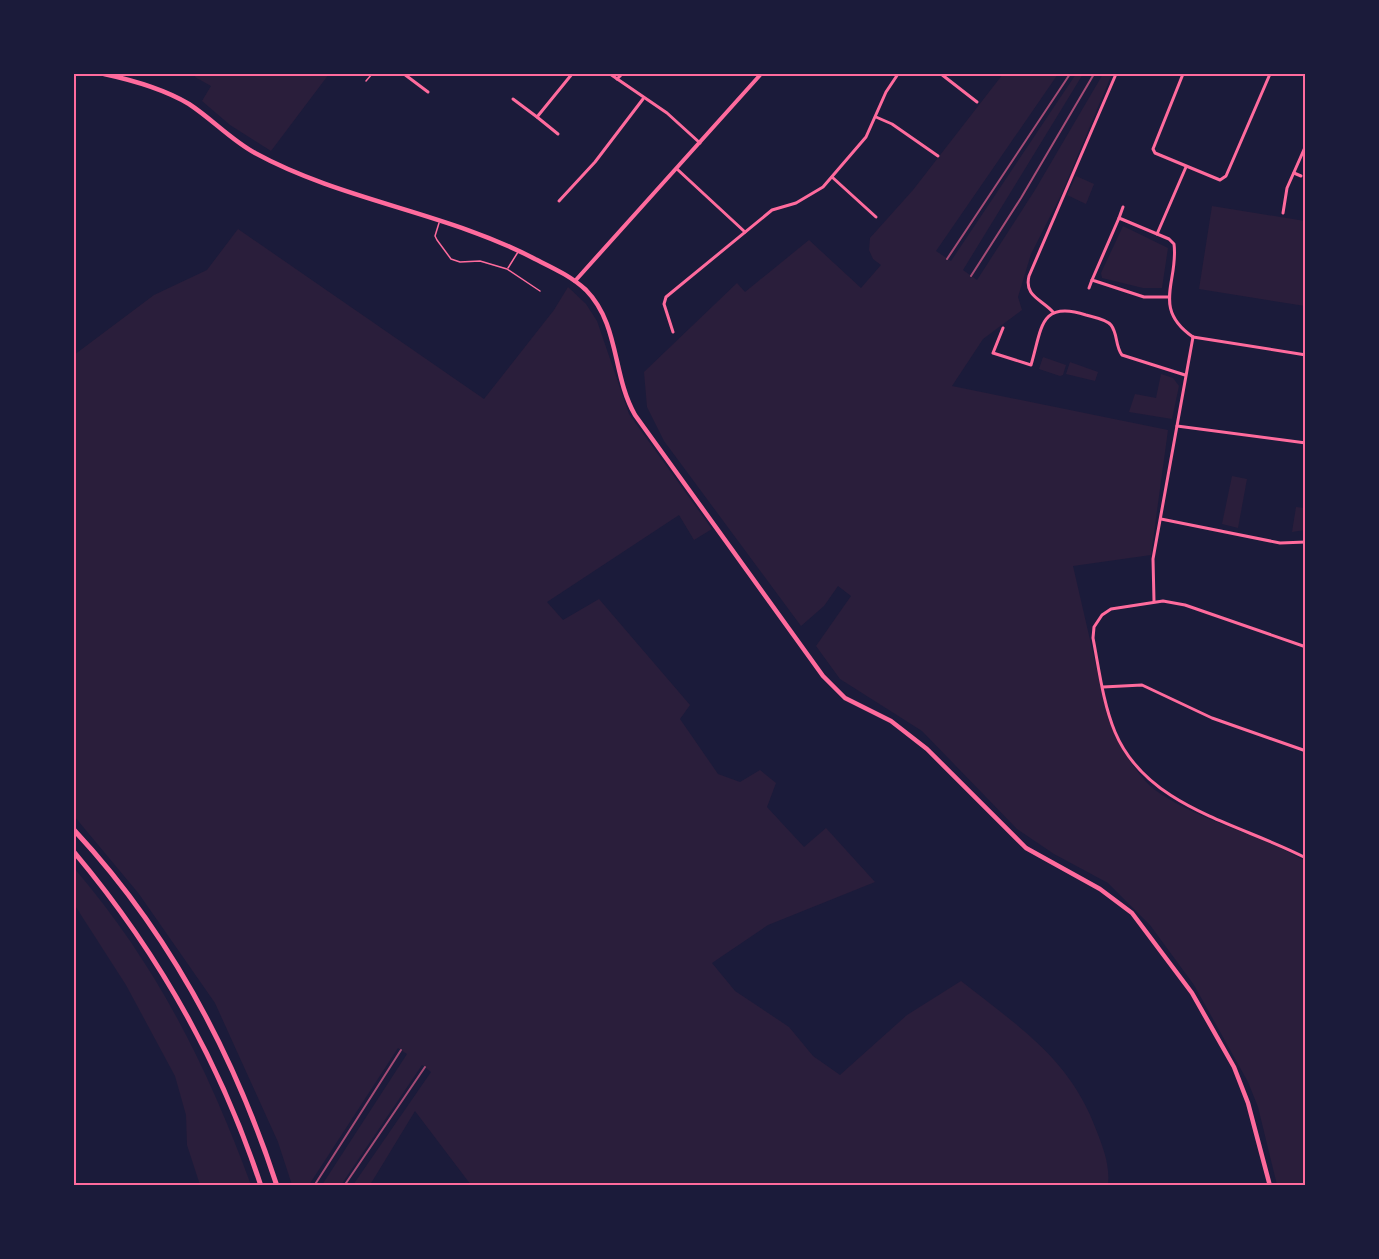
<svg xmlns="http://www.w3.org/2000/svg" width="1379" height="1259" viewBox="0 0 1379 1259" font-family="Commissioner,sans-serif">
  <style>
    .green { fill: #2a1e3b }
    .lines { fill: none; stroke-linecap: round; stroke-linejoin: round }
    .service { stroke: #ff6b9d; stroke-width: 1.5 }
    .minor { stroke: #ff6b9d; stroke-width: 3 }
    .tertiary { stroke: #ff6b9d; stroke-width: 4 }
    .primary { stroke: #ff6b9d; stroke-width: 4.5 }
    .motorway { stroke: #ff6b9d; stroke-width: 5 }
    .rail { stroke: #a44b75; stroke-width: 2 }
    .neatline { fill: none; stroke: #ff6b9d; stroke-width: 2 }
  </style>
  <rect width="100%" height="100%" fill="#1b1b3a"/>
  <!-- green -->
  <g class="green">
    <path d="M196,74h133l-58,77 -41,-26 -28,-24 9,-15 -16,-9z"/>
    <path d="M1003,74h55l-122,177 15,10 125,-187h7l-120,196 14,10 58,-90 68,-116h9l-51,121 -30,59 -13,43 4,13 -39,29 -31,47 216,44 -17,125 -78,11 35,152c7,20 30,60 47,72 45,32 103,43 150,71v324h-28l-19,-78 -10,-25 -54,-97 -44,-60 -42,-42 -54,-29 -37,-25 -95,-98 -82,-52 -24,-33 35,-50 -13,-10 -14,20 -23,20 -137,-185 -17,-34 -3,-35 93,-89 8,9 64,-52 52,48 20,-23 -8,-6 -4,-9 1,-12 43,-48z"/>
    <path d="M1076,176l18,8 -8,20 -19,-9z"/>
    <path d="M1212,206l93,15v85l-106,-17z"/>
    <path d="M1123,226l45,22 -6,40h-19l-41,-10 -1,-5z"/>
    <path d="M238,229l246,170 70,-89 14,-23 18,17 11,17 32,93 83,115 -18,11 -15,-25 -132,87 16,18 36,-21 91,106 -10,14 38,55 22,8 20,-12 16,13 -9,24 37,40 22,-19 49,54 -107,43 -56,38 23,28 54,36 24,29 27,19 67,-60 54,-34c58,46 110,78 136,151 7,18 13,34 11,53h-637l-56,-74 -45,74h-17l78,-113 -9,-7 -81,120h-19l85,-131 -9,-6 -89,137h-17l-14,-43 -63,-139 -76,-109 -65,-78v-461l80,-60 53,-25z"/>
    <path d="M1043,357l23,8 -3,10 -3,1 -21,-7z"/>
    <path d="M1070,362l28,10 -3,9 -29,-7z"/>
    <path d="M1161,374l12,4 6,8 -7,33 -43,-7 6,-18 21,4z"/>
    <path d="M1232,476l15,3 -9,49 -16,-4z"/>
    <path d="M1296,507l9,1v22l-13,2z"/>
    <path d="M74,868c83,97 133,198 177,317h-51l-13,-40 -1,-30 -11,-39 -49,-91 -52,-81z"/>
  </g>
  <g class="lines">
    <!-- service -->
    <g class="service">
      <path d="M366,81l6,-7"/>
      <path d="M439,223l-4,13 2,4 14,19 9,3 20,-1 27,8 33,22"/>
      <path d="M508,268l10,-16"/>
    </g>
    <!-- minor -->
    <g class="minor">
      <path d="M404,74l24,18"/>
      <path d="M610,74l57,39 33,30"/>
      <path d="M941,74l36,28"/>
      <path d="M1183,74l-30,75 2,4 65,27 6,-4 44,-102"/>
      <path d="M617,79l5,-5"/>
      <path d="M513,99l24,18 35,-43"/>
      <path d="M537,117l21,17"/>
      <path d="M876,117l16,7 46,32"/>
      <path d="M677,169l68,63"/>
      <path d="M1294,173l7,3"/>
      <path d="M832,177l44,40"/>
      <path d="M559,201l36,-39 48,-63"/>
      <path d="M1283,213l4,-25 19,-43"/>
      <path d="M1119,218l4,-11"/>
      <path d="M1157,234l29,-67"/>
      <path d="M1089,288l3,-8"/>
      <path d="M1168,297h-24l-52,-17 27,-62 50,21 5,5c5,37 -23,64 19,93"/>
      <path d="M1053,312c-12,-13 -29,-16 -24,-36l87,-202"/>
      <path d="M1003,328l-10,25 38,12c11,-36 8,-65 55,-50 7,2 20,4 25,10 7,9 4,21 11,30l63,20"/>
      <path d="M673,332l-9,-28 2,-7 106,-87 24,-7 27,-16 43,-50 20,-45 12,-18"/>
      <path d="M1193,337l113,18"/>
      <path d="M1177,426l129,17"/>
      <path d="M1161,519l119,24 26,-1"/>
      <path d="M1154,601l-1,-42 40,-222"/>
      <path d="M1306,647l-121,-42 -22,-4 -52,8 -9,6 -8,12 -1,11c6,31 10,65 22,94 32,76 124,91 191,126"/>
      <path d="M1103,687l39,-2 70,33 94,33"/>
    </g>
    <!-- tertiary -->
    <path class="tertiary" d="M575,281l186,-207"/>
    <!-- primary -->
    <path class="primary" d="M104,74c28,6 60,15 85,30 23,15 42,36 66,49 88,48 191,59 280,106 18,9 36,17 51,31 34,35 26,85 49,125l188,261 22,22 46,23 36,28 99,99 74,41 32,24 60,80 42,74 14,36 22,83"/>
    <!-- motorway -->
    <g class="motorway">
      <path d="M74,830c95,102 160,224 203,356"/>
      <path d="M74,852c84,100 146,209 187,334"/>
    </g>
    <!-- rail -->
    <g class="rail">
      <path d="M947,259l123,-185"/>
      <path d="M971,276l50,-78 73,-124"/>
      <path d="M314,1186l87,-136"/>
      <path d="M344,1186l81,-119"/>
    </g>
  </g>
  <!-- border -->
  <rect width="1379" height="1259" fill="none" stroke="#1b1b3a" stroke-width="150"/>
  <rect x="75" y="75" width="1229" height="1109" class="neatline"/>
</svg>
